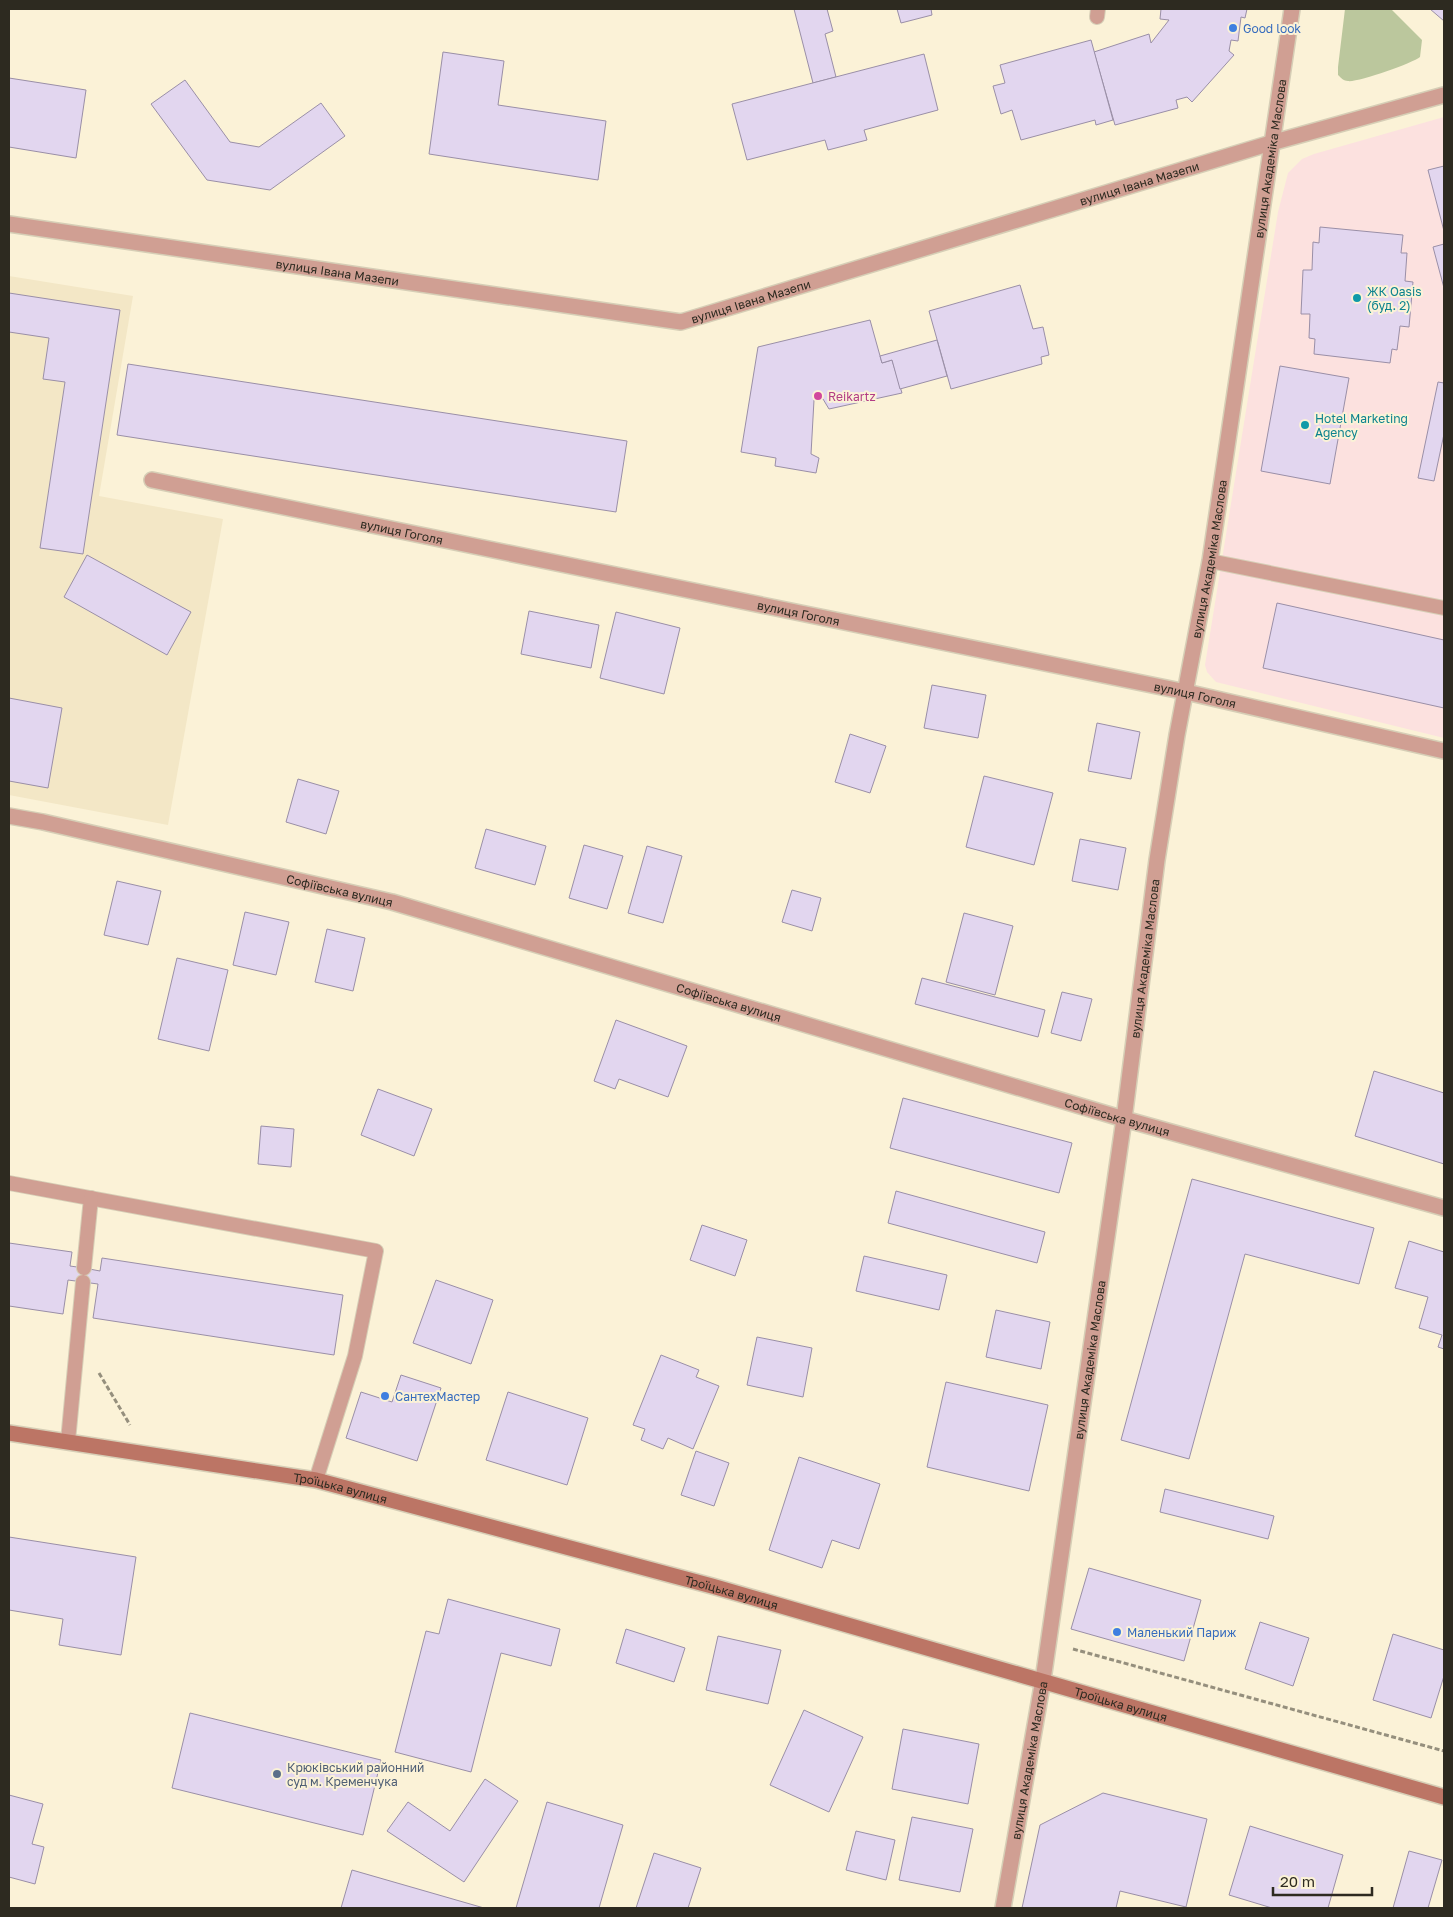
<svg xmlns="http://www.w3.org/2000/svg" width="1453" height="1917" viewBox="0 0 1453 1917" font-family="'Golos Text',sans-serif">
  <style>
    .commercial { fill: #fce1df }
    .built { fill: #f3e7c6 }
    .green { fill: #bbc79d }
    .building { fill: #e2d6ef; stroke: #9a8fa7 }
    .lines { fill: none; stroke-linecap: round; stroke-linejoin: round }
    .lane-casing { stroke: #d6ceb6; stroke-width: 16 }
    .street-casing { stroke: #d6ceb6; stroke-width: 18 }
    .secondary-casing { stroke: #d6ceb6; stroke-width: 18 }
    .path { stroke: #958f7d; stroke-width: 3; stroke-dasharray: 5 2.5; stroke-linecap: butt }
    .lane { stroke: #d09f93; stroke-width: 14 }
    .street { stroke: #d09f93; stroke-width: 15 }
    .secondary { stroke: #bc7565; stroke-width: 15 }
    .shop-dot { fill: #3f7fe0; stroke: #fbf2d7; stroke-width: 2 }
    .culture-dot { fill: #0f9aa8; stroke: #fbf2d7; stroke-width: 2 }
    .hotel-dot { fill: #d1479c; stroke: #fbf2d7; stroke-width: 2 }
    .service-dot { fill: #5c6f8a; stroke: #fbf2d7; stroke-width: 2 }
    .labels { text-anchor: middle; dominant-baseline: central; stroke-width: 4; stroke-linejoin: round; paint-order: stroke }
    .shop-label { font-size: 12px; fill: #366cbe; stroke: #fbf2d7; text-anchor: start }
    .street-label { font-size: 12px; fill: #2d2a20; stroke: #fbf2d7 }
    .culture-label { font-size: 12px; fill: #0d838f; stroke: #fbf2d7; text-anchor: start }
    .hotel-label { font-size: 12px; fill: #b23c85; stroke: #fbf2d7; text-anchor: start }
    .service-label { font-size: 12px; fill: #4e5e75; stroke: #fbf2d7; text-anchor: start }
  </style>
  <rect width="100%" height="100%" fill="#fbf2d7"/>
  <!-- commercial -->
  <path class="commercial" d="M1444,117v621l-228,-56 -9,-10 -2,-7 73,-453 10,-39 14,-14 12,-5z"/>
  <!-- built -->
  <path class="built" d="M9,276l124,20 -34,200 124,23 -55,306 -159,-30z"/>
  <!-- green -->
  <path class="green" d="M1345,9h46l31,31 -2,17c-7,6 -64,26 -72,24 -4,0 -7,-3 -10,-6v-8z"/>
  <!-- building -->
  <g class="building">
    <path d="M794,9h33l6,22 -8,3 11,43 -23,6z"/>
    <path d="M897,9h34l1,6 -31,8z"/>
    <path d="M1161,9h86l-2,9 -4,-1 -3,24 -7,-1 -2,11 5,4 -42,47 -5,-5 -11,3 2,8 -63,17 -21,-73 55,-18 2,9 18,-23 -9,-1z"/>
    <path d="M1430,9h14v12z"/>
    <path d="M1091,40l22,80 -17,5 -1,-5 -74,20 -9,-30 -11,4 -8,-28 12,-3 -5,-18z"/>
    <path d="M443,52l61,9 -6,44 108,16 -8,59 -169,-26z"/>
    <path d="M924,54l14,56 -74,20 3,10 -39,10 -3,-10 -78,20 -15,-56z"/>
    <path d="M9,78l77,12 -10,68 -67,-11z"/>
    <path d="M185,80l45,62 29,5 62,-44 24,33 -75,54 -63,-10 -56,-76z"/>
    <path d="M1444,166v65l-16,-61z"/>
    <path d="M1320,227l83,8 -2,18h6l-2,28 8,1 -4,45 -9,-1 -3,24 -5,-1 -2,14 -76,-9 1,-15 -6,-1 1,-24h-9l2,-44h9l1,-28 6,1z"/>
    <path d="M1444,244v44l-11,-41z"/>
    <path d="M1020,285l13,44 10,-2 6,28 -8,2 1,7 -91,25 -22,-78z"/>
    <path d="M9,293l111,17 -37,244 -43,-6 25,-166 -22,-3 6,-41 -40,-6z"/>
    <path d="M870,320l12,43 10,-3 10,33 -73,16 -6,-10 -9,1 -3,54 8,4 -3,15 -41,-7 1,-8 -35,-6 17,-105z"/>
    <path d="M937,340l10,36 -47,13 -8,-29 -10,3 -2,-7z"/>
    <path d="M128,364l499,77 -11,71 -499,-77z"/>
    <path d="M1280,366l69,12 -19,106 -69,-13z"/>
    <path d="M1438,382l6,1v51l-10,47 -16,-3z"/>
    <path d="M87,555l104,57 -24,43 -103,-58z"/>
    <path d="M1277,603l167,37v68l-181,-40z"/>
    <path d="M529,611l70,14 -8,43 -70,-14z"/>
    <path d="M616,612l64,16 -16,66 -64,-16z"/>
    <path d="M932,685l54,10 -8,43 -54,-10z"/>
    <path d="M9,698l53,10 -14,80 -39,-7z"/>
    <path d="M1097,723l43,9 -9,47 -43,-8z"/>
    <path d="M850,734l36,12 -16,47 -35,-11z"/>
    <path d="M984,776l69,17 -19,72 -68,-18z"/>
    <path d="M298,779l41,12 -13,43 -40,-12z"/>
    <path d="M486,829l60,17 -11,39 -60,-17z"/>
    <path d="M1080,839l46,9 -8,42 -46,-9z"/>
    <path d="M584,845l39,11 -16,53 -38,-11z"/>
    <path d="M647,846l35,10 -19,67 -35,-10z"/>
    <path d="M117,881l44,10 -13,54 -44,-10z"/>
    <path d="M792,890l29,8 -9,33 -30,-9z"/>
    <path d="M245,912l44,10 -13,53 -43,-10z"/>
    <path d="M964,913l49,13 -18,69 -49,-13z"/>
    <path d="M327,929l38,9 -12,53 -38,-9z"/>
    <path d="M177,958l51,12 -19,81 -51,-12z"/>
    <path d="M922,978l123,32 -7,27 -123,-33z"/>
    <path d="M1062,992l30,7 -11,42 -30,-8z"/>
    <path d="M616,1020l71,26 -19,51 -49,-18 -4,10 -21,-8z"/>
    <path d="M1374,1071l70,22v71l-89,-28z"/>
    <path d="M378,1089l54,20 -18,47 -53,-21z"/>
    <path d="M903,1098l169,45 -13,50 -169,-45z"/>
    <path d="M261,1126l33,3 -3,38 -33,-3z"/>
    <path d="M1192,1179l182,49 -15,56 -114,-30 -56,205 -68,-19z"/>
    <path d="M896,1191l149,41 -8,31 -149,-40z"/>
    <path d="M702,1225l45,15 -12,36 -45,-16z"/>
    <path d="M1409,1241l35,11v97l-6,-2 4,-12 -23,-7 9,-31 -33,-9z"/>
    <path d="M9,1243l63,9 -2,14 14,2 16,3 2,-13 241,37 -9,60 -241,-37 5,-34 -30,-4 -5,34 -54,-8z"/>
    <path d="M864,1256l83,19 -8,35 -83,-19z"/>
    <path d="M436,1280l57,20 -22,64 -58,-21z"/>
    <path d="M996,1310l54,12 -9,47 -55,-12z"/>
    <path d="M757,1337l55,11 -9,49 -56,-12z"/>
    <path d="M661,1355l38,15 -3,7 23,9 -26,63 -25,-11 -5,11 -22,-9 4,-11 -12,-4z"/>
    <path d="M401,1375l40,13 -24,73 -71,-23 15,-46 31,10z"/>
    <path d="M946,1382l102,23 -19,86 -102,-24z"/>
    <path d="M508,1392l80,26 -21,67 -81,-25z"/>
    <path d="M696,1451l33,12 -15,43 -33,-11z"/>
    <path d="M799,1457l81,27 -21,65 -27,-9 -10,28 -53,-18z"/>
    <path d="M1165,1489l109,27 -6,23 -108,-27z"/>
    <path d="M9,1537l127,20 -15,98 -62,-10 4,-26 -54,-9z"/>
    <path d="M1089,1568l112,32 -17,61 -113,-32z"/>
    <path d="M448,1599l112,30 -9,37 -50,-13 -30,119 -76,-20 31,-121 13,3z"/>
    <path d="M1260,1622l49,16 -16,48 -48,-17z"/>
    <path d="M626,1629l59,19 -11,34 -58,-19z"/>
    <path d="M1393,1634l51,16v26l-13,42 -58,-18z"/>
    <path d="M718,1636l63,14 -13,54 -62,-14z"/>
    <path d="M804,1710l59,27 -34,75 -59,-27z"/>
    <path d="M190,1713l191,47 -18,75 -191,-47z"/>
    <path d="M903,1729l76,15 -11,60 -76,-15z"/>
    <path d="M485,1779l33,22 -54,81 -77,-51 21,-29 42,29z"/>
    <path d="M1103,1793l104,26 -21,88 -66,-16 -4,17h-94l18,-83z"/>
    <path d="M9,1795l34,9 -11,40 12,3 -9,37 -26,-7z"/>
    <path d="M547,1802l76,23 -24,83h-83z"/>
    <path d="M912,1817l61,12 -13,63 -61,-12z"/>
    <path d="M1250,1826l93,29 -15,53h-56l-43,-13z"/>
    <path d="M856,1831l39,9 -9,40 -40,-10z"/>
    <path d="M1409,1851l33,9 -14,48h-35z"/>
    <path d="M654,1853l47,15 -13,40h-52z"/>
    <path d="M352,1870l132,38h-143z"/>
  </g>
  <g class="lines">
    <!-- lane casing -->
    <g class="lane-casing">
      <g id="lane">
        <path d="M1097,17l1,-8"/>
        <path d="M1210,561l234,47"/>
        <path d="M9,1183l367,68 -21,105 -39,124"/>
        <path d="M84,1268l7,-70"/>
        <path d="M68,1441l15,-159"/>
      </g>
    </g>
    <!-- street casing -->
    <g class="street-casing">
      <g id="street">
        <path id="s1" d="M9,224l672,98 590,-179 173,-48"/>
        <path id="s2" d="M152,480l1034,212 258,59"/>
        <path id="s3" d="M9,816l34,6 349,80 732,217 320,89"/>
        <path id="s4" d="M1003,1908l40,-228 81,-561 33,-259 20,-125 33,-174 82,-552"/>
      </g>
    </g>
    <!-- secondary casing -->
    <g class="secondary-casing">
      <g id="secondary">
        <path id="s5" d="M9,1433l307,47 396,106 732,211"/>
      </g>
    </g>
    <!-- path -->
    <g class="path">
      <path d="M99,1373l31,52"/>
      <path d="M1073,1649l371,102"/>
    </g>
    <!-- lane -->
    <use href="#lane" class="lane"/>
    <!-- street -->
    <use href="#street" class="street"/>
    <!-- secondary -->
    <use href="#secondary" class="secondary"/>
  </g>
  <!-- markers -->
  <g class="shop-dot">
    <circle cx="1233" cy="28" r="5"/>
    <circle cx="385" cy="1396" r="5"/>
    <circle cx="1117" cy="1632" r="5"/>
  </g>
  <g class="culture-dot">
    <circle cx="1357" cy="298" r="5"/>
    <circle cx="1305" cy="425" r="5"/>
  </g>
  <circle class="hotel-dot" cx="818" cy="396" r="5"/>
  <circle class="service-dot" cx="277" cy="1774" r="5"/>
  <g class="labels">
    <!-- shop labels -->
    <g class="shop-label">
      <text x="1243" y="28">Good look</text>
      <text x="395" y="1396">СантехМастер</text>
      <text x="1127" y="1632">Маленький Париж</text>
    </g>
    <!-- street labels -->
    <g class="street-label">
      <text stroke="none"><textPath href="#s4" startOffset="1770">вулиця Академіка Маслова</textPath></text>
      <text stroke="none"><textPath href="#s1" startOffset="1158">вулиця Івана Мазепи</textPath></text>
      <text stroke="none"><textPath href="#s1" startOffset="332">вулиця Івана Мазепи</textPath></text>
      <text stroke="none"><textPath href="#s1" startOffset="752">вулиця Івана Мазепи</textPath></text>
      <text stroke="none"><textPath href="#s2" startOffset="255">вулиця Гоголя</textPath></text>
      <text stroke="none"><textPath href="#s4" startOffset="1365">вулиця Академіка Маслова</textPath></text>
      <text stroke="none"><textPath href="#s2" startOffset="660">вулиця Гоголя</textPath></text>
      <text stroke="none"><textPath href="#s2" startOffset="1065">вулиця Гоголя</textPath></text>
      <text stroke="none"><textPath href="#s3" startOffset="339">Софіївська вулиця</textPath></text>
      <text stroke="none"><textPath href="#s4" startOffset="960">вулиця Академіка Маслова</textPath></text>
      <text stroke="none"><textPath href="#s3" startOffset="744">Софіївська вулиця</textPath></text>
      <text stroke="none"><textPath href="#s3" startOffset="1149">Софіївська вулиця</textPath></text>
      <text stroke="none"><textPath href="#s4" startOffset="555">вулиця Академіка Маслова</textPath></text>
      <text stroke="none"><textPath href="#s5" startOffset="336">Троїцька вулиця</textPath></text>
      <text stroke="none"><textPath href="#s5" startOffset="741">Троїцька вулиця</textPath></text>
      <text stroke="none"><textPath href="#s5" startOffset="1146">Троїцька вулиця</textPath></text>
      <text stroke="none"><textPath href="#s4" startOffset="150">вулиця Академіка Маслова</textPath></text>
    </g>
    <!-- culture labels -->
    <g class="culture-label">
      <text x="1367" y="291">ЖК Oasis<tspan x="1367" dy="14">(буд. 2)</tspan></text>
      <text x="1315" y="418">Hotel Marketing<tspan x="1315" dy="14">Agency</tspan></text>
    </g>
    <!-- hotel labels -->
    <g class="hotel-label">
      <text x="828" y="396">Reikartz</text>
    </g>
    <!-- service labels -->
    <g class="service-label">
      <text x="287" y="1767">Крюківський районний<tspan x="287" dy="14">суд м. Кременчука</tspan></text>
    </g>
  </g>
  <!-- border -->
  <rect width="1453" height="1917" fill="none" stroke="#2d2a20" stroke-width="20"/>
  <!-- scale -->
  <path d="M1273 1887v8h99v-8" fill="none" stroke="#2d2a20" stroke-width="2.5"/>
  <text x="1280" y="1887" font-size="15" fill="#2d2a20" stroke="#fbf2d7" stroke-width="4" paint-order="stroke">20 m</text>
</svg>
